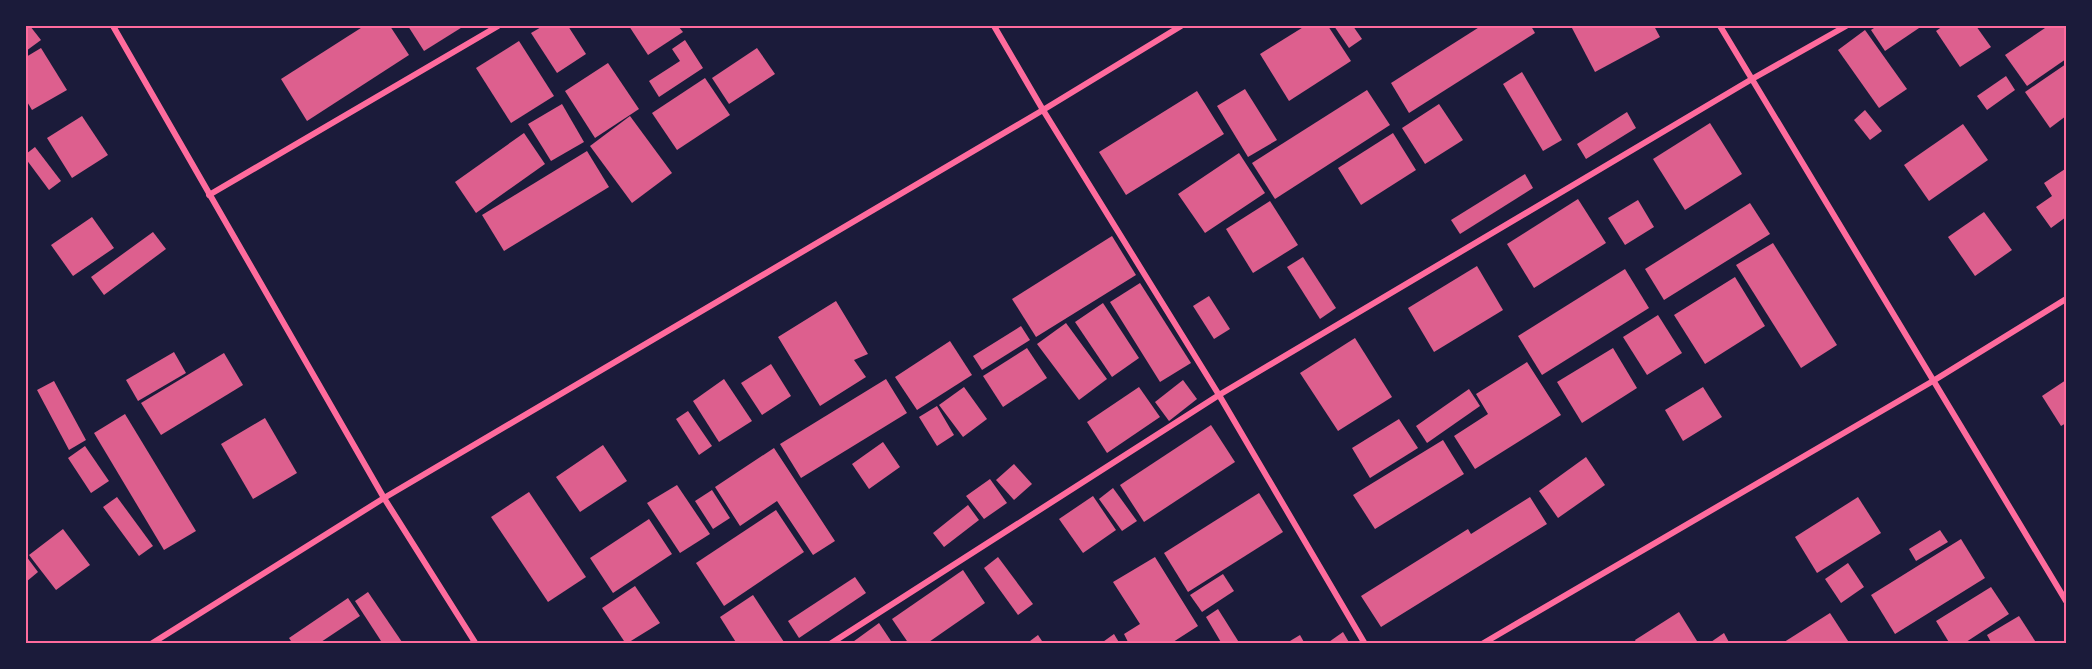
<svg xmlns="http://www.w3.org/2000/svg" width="2092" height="669" viewBox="0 0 2092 669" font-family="'Varela Round',sans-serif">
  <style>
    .building { fill: #dd5f8e }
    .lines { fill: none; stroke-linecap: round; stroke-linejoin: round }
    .minor { stroke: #ff6b9d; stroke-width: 6 }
    .neatline { fill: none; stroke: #ff6b9d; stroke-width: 2 }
  </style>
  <rect width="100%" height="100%" fill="#1b1b3a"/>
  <!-- building -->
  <g class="building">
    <path d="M26,26h4l11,14 -15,11z"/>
    <path d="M364,26h26l19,29 -102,66 -26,-42z"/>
    <path d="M408,26h56l-40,25z"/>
    <path d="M543,26h25l18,28 -29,19 -26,-40z"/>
    <path d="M629,26h49l5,6 -35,23z"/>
    <path d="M1305,26h23l23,35 -62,40 -29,-47z"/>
    <path d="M1334,26h19l9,13 -13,9z"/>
    <path d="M1481,26h50l4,7 -126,80 -18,-30z"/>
    <path d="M1577,26h77l6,11 -65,35 -23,-44z"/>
    <path d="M1877,26h45l-37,25 -14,-21z"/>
    <path d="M1943,26h33l15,21 -31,20 -24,-36z"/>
    <path d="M2048,26h18v33l-39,27 -22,-31z"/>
    <path d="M1865,30l42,59 -28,19 -41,-58z"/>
    <path d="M685,40l18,28 -44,29 -10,-16 31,-20 -8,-12z"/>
    <path d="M519,41l35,55 -43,27 -35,-55z"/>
    <path d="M41,48l26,42 -35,20 -6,-10v-43z"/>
    <path d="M757,48l18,26 -46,30 -17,-26z"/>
    <path d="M608,63l31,46 -44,29 -30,-47z"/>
    <path d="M2066,64v52l-16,12 -25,-36z"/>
    <path d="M1522,72l40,68 -19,11 -40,-67z"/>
    <path d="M2006,76l9,14 -28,20 -10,-14z"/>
    <path d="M705,78l25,37 -53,35 -25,-37z"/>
    <path d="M1245,89l32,51 -29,17 -31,-51z"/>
    <path d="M1367,90l23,35 -115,74 -23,-36z"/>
    <path d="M1197,91l27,43 -98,61 -27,-43z"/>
    <path d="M562,104l22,38 -33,19 -23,-37z"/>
    <path d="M1439,104l24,36 -38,24 -23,-36z"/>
    <path d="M1865,110l17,21 -12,9 -16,-20z"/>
    <path d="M1627,112l9,16 -50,31 -9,-15z"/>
    <path d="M82,116l26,39 -36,23 -25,-40z"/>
    <path d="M630,116l42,57 -40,30 -42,-57z"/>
    <path d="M1710,123l32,51 -57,36 -32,-51z"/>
    <path d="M1963,124l25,36 -59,41 -25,-36z"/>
    <path d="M524,133l21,31 -69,49 -21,-31z"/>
    <path d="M1393,133l23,37 -55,35 -23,-37z"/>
    <path d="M35,147l26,34 -12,9 -23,-31v-5z"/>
    <path d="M587,151l22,36 -105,64 -22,-36z"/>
    <path d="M1239,153l26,40 -60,40 -27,-39z"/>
    <path d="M2065,169l1,3v45l-15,11 -15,-21 16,-11 -8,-13z"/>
    <path d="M1525,174l8,14 -73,46 -9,-14z"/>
    <path d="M1578,199l28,44 -72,45 -27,-44z"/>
    <path d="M1638,200l16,27 -29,18 -17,-27z"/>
    <path d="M1270,201l28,44 -45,28 -27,-44z"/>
    <path d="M1750,203l20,31 -106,66 -19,-31z"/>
    <path d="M1984,212l28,38 -37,26 -27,-39z"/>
    <path d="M92,217l22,31 -41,28 -22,-31z"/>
    <path d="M153,232l13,17 -62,46 -13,-18z"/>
    <path d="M1112,236l24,39 -100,62 -24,-38z"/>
    <path d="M1773,243l64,102 -36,23 -65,-103z"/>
    <path d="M1303,257l33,51 -16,11 -33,-52z"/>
    <path d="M1477,266l26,44 -69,42 -26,-44z"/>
    <path d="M1625,269l24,39 -107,67 -24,-39z"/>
    <path d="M1735,277l30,49 -60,38 -31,-49z"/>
    <path d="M1140,283l51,80 -31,19 -50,-80z"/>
    <path d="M1209,296l21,33 -16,10 -21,-33z"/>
    <path d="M836,301l32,53 -14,6 12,17 -46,29 -42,-69z"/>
    <path d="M1103,303l36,55 -27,19 -37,-55z"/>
    <path d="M1658,315l24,38 -35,22 -24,-38z"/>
    <path d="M1066,323l41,56 -28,21 -42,-56z"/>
    <path d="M1021,326l9,14 -48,30 -9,-14z"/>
    <path d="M1355,338l37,59 -54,34 -38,-58z"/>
    <path d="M950,341l22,34 -55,35 -22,-33z"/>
    <path d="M1027,348l20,30 -44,29 -20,-31z"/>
    <path d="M1613,348l24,40 -55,35 -25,-41z"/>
    <path d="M174,352l12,21 -48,28 -12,-21z"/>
    <path d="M224,353l19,32 -82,50 -20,-32z"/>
    <path d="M1527,362l34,53 -86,54 -21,-33 34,-22 -12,-20z"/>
    <path d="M771,364l20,32 -29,19 -21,-32z"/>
    <path d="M724,379l28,42 -33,21 -26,-41z"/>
    <path d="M886,379l21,34 -106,65 -21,-34z"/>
    <path d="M1183,380l14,19 -28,22 -14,-19z"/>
    <path d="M2066,380v43l-5,3 -19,-30z"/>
    <path d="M54,381l32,59 -17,10 -32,-60z"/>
    <path d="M964,387l23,32 -24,18 -24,-32z"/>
    <path d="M1139,387l21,30 -53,36 -20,-31z"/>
    <path d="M1703,387l19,30 -39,24 -18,-31z"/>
    <path d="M1469,389l11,17 -53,37 -11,-17z"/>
    <path d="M937,406l17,29 -17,11 -18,-29z"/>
    <path d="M688,411l24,35 -13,9 -23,-36z"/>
    <path d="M125,414l71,117 -32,19 -70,-117z"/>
    <path d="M265,418l32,55 -44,26 -32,-55z"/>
    <path d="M1399,419l19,29 -48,30 -18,-30z"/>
    <path d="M1211,425l24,37 -91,60 -24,-37z"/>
    <path d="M1443,440l21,34 -89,55 -22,-34z"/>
    <path d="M883,442l17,25 -31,22 -17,-25z"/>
    <path d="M603,445l24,36 -47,31 -24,-35z"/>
    <path d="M85,446l24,35 -18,12 -23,-35z"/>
    <path d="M774,448l61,93 -22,14 -36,-54 -37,25 -25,-39z"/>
    <path d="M1586,457l19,28 -47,33 -19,-27z"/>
    <path d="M1014,464l18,20 -18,16 -18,-20z"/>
    <path d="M990,479l17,24 -23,16 -18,-23z"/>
    <path d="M677,485l33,49 -30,19 -33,-50z"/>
    <path d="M1113,488l24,33 -15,10 -23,-32z"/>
    <path d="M712,490l18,28 -17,11 -18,-28z"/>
    <path d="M529,492l57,85 -38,25 -57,-85z"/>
    <path d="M1259,493l24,39 -95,60 -24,-39z"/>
    <path d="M1093,496l23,34 -33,23 -24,-34z"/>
    <path d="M117,497l36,49 -14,10 -36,-49z"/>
    <path d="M1530,497l17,27 -166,103 -20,-31 107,-67 3,5z"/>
    <path d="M1858,497l23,36 -64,40 -22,-36z"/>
    <path d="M968,505l11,15 -35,27 -11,-14z"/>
    <path d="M776,510l28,42 -80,54 -28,-43z"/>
    <path d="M649,519l23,35 -59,39 -23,-35z"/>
    <path d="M63,529l27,36 -34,25 -27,-35z"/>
    <path d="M1940,530l8,12 -32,19 -7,-12z"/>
    <path d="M1961,539l24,39 -90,56 -24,-39z"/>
    <path d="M26,556l12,16 -12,10z"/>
    <path d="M998,557l35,47 -15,11 -34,-47z"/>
    <path d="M1155,557l43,69 -28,18h-41l-5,-10 16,-10 -27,-42z"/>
    <path d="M1848,563l16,24 -23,16 -16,-24z"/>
    <path d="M963,570l22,33 -59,41h-17l-17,-25z"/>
    <path d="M1223,574l11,17 -32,21 -12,-17z"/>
    <path d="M855,577l11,16 -67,45 -11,-17z"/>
    <path d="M635,586l25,37 -34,21 -24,-36z"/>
    <path d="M1991,587l18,27 -46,30h-13l-14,-23z"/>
    <path d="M368,592l34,50 -19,2 -28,-43z"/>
    <path d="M753,595l31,47 -2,2h-45l-17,-27z"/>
    <path d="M348,598l12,18 -42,28h-25l-4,-6z"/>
    <path d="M1218,609l22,35h-18l-16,-27z"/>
    <path d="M1679,612l18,29 -4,3h-56l-2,-4z"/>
    <path d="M1830,613l20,31h-69z"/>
    <path d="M2019,616l18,28h-45l-5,-9z"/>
    <path d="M879,623l14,21h-43z"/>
    <path d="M1343,632l7,12h-24z"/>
    <path d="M1724,633l6,11h-22z"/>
    <path d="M1114,634l6,10h-20z"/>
    <path d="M1038,635l6,9h-18z"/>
    <path d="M1300,635l5,9h-20z"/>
  </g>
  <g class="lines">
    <!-- minor -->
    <g class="minor">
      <path d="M113,26l271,472 92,146"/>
      <path d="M994,26l49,84 176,285 146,249"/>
      <path d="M1720,26l346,575"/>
      <path d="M209,195l289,-169"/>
      <path d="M151,644l233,-146 659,-388 138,-84"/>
      <path d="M830,644l389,-249 533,-316 94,-53"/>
      <path d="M1482,644l451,-263 133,-82"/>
    </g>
  </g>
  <!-- border -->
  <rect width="2092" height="669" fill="none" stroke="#1b1b3a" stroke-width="54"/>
  <rect x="27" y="27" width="2038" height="615" class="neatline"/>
</svg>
